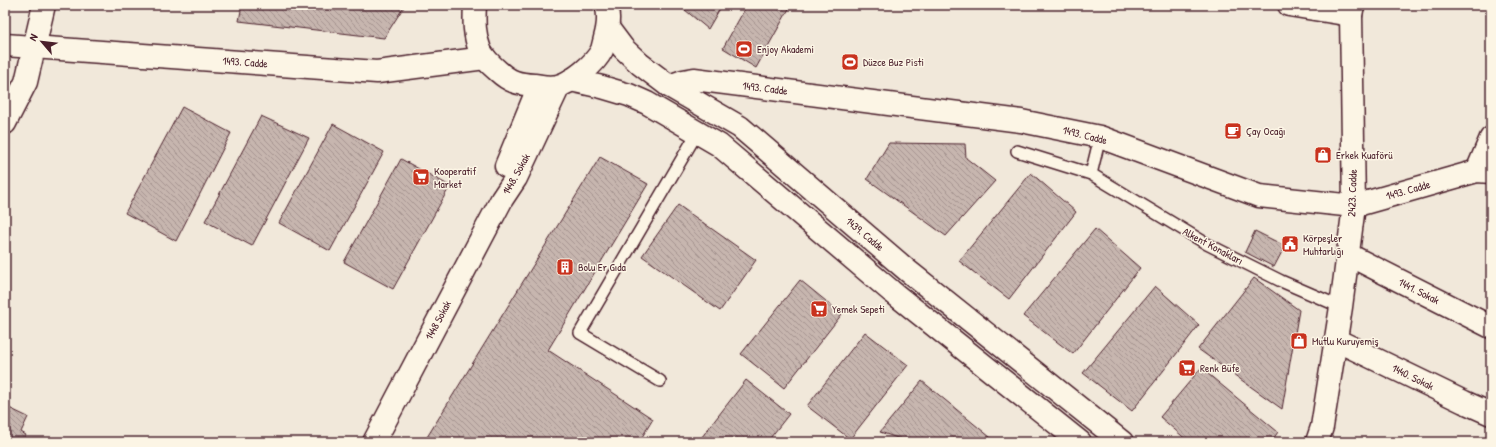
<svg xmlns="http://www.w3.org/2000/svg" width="1496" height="447" viewBox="0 0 1496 447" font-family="'Patrick Hand',sans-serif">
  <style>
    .building { fill: url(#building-back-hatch); stroke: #4a1f2b }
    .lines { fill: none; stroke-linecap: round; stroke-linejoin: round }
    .lane-casing { stroke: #4a1f2b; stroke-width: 14 }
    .street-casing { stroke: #4a1f2b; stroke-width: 25 }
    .secondary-casing { stroke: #4a1f2b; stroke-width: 25 }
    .primary-casing { stroke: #4a1f2b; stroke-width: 25 }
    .lane { stroke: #fcf5e5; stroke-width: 11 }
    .street { stroke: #fcf5e5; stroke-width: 22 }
    .secondary { stroke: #fcf5e5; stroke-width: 22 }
    .primary { stroke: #fcf5e5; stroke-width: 22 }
    .labels { text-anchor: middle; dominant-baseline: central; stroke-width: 3; stroke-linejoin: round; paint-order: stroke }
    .poi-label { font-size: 11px; fill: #4a1f2b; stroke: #fcf5e5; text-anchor: start }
    .street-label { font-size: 11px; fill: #4a1f2b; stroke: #fcf5e5 }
  </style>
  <defs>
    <pattern id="building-back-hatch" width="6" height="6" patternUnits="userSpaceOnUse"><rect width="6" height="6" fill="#c7b6af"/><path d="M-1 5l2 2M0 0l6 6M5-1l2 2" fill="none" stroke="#a4938f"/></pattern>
  </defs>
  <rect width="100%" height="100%" fill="#f1e8da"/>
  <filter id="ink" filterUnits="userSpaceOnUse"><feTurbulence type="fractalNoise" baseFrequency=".025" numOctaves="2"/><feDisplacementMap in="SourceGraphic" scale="8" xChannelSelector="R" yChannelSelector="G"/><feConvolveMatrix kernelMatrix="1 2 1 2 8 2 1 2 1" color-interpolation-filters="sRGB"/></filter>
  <g filter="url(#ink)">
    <!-- building -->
    <g class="building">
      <path d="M242,5h163l-21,33 -145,-17z"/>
      <path d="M679,5h43l-14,24z"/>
      <path d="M747,5h44l-35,63 -33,-20z"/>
      <path d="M182,107l49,26 -55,108 -51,-28z"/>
      <path d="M261,116l48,22 -57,108 -47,-25z"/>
      <path d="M333,124l51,28 -54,99 -51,-28z"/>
      <path d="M889,143l76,1 1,14 29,23 -49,55 -79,-57z"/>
      <path d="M600,157l48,27 -100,166 105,69 -14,23h-215z"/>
      <path d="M401,159l49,27 -57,103 -49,-27z"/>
      <path d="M1031,173l45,39 -67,87 -50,-38z"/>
      <path d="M678,205l78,55 -36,51 -78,-55z"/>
      <path d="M1095,229l45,39 -67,86 -50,-38z"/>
      <path d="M1255,231l30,15 -11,21 -29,-15z"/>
      <path d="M1254,278l45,32 -17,99 -84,-60z"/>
      <path d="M800,280l42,34 -58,74 -43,-34z"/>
      <path d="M1155,286l44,39 -67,86 -49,-38z"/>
      <path d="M865,332l43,33 -58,74 -43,-33z"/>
      <path d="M1201,368l77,64 -7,10h-82l-29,-25z"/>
      <path d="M746,380l43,34 -22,28h-69z"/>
      <path d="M922,381l74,61h-87l-29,-10z"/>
      <path d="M5,406l23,11 -7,15 5,3 -4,7h-17z"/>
    </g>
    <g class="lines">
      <!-- lane casing -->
      <g class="lane-casing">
        <g id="lane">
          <path d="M1017,151l74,23 116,70 74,37 60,26"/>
          <path d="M1091,174l9,-37"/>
          <path d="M660,381l-80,-48 117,-200"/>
        </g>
      </g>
      <!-- street casing -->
      <g class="street-casing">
        <g id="street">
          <path d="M1289,5l62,10"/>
          <path d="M669,86l14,-5 11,-2 327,42 79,16 159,59 95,10"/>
          <path d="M1477,171l14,-33"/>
          <path d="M1347,254l144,73"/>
          <path d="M1336,340l128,62 27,12"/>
        </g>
      </g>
      <!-- secondary casing -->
      <g class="secondary-casing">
        <g id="secondary">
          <path d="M5,45l372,27 108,-14"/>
          <path d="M5,123l21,-41 18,-77"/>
          <path d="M506,166l33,-80"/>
          <path d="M1354,206l123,-35 14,1"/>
          <path d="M374,442l128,-243 14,-21 43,-92"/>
          <path d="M1317,442l5,-15 19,-120 13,-101 -3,-191 2,-10"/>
        </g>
      </g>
      <!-- primary casing -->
      <g class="primary-casing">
        <g id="primary">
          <path d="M475,5c-1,16 -1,30 5,45 4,9 11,15 18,21 12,11 20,13 36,14 8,1 15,3 24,1 15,-4 37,-22 44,-36 1,-4 2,-8 3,-12 3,-11 5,-22 1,-33"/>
          <path d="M608,28l15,20 17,16 29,22 71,41 168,144 214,171"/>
          <path d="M571,80l31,7 27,8 18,8 72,42 172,146 189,151"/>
        </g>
      </g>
      <!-- lane -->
      <use href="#lane" class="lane"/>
      <!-- street -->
      <use href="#street" class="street"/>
      <!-- secondary -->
      <use href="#secondary" class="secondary"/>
      <!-- primary -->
      <use href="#primary" class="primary"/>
    </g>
  </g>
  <!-- icons -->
  <defs>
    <g id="stadium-square" transform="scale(0.9)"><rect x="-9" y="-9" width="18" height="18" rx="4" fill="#c8321e" stroke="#fcf5e5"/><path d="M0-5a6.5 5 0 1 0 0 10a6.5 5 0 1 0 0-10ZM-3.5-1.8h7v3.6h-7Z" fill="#fff"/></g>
    <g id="cafe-square" transform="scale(0.9)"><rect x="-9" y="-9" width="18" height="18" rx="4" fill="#c8321e" stroke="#fcf5e5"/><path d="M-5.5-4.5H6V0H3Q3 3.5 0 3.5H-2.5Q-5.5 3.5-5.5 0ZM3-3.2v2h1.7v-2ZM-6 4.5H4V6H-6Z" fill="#fff"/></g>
    <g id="shop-square" transform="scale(0.9)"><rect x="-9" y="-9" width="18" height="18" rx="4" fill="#c8321e" stroke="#fcf5e5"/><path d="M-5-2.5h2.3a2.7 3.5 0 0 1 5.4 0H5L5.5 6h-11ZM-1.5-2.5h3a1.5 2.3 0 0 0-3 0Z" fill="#fff"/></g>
    <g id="supermarket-square" transform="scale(0.9)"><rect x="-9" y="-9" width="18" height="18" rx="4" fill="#c8321e" stroke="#fcf5e5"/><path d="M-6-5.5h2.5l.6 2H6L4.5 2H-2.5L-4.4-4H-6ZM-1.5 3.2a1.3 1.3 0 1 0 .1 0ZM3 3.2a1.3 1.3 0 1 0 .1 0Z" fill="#fff"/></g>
    <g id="civic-square" transform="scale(0.9)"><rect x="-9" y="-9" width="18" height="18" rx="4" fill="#c8321e" stroke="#fcf5e5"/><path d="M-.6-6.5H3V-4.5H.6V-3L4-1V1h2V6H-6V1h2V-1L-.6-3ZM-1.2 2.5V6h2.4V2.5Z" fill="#fff"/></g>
    <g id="building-square" transform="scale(0.9)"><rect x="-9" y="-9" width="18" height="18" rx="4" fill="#c8321e" stroke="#fcf5e5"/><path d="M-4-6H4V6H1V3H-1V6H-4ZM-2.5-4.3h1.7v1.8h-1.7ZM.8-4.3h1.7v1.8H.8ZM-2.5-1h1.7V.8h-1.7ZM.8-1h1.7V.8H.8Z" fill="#fff"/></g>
  </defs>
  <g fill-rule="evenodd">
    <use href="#stadium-square" x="744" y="49"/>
    <use href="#stadium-square" x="850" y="62"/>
    <use href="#cafe-square" x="1233" y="131"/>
    <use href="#shop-square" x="1323" y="155"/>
    <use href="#supermarket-square" x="421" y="177"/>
    <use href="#civic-square" x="1290" y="244"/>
    <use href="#building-square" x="565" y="267"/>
    <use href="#supermarket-square" x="819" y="309"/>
    <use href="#shop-square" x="1299" y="341"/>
    <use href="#supermarket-square" x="1187" y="368"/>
  </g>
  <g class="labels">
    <!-- poi labels -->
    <g class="poi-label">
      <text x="757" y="49">Enjoy Akademi</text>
      <text x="863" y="62">Düzce Buz Pisti</text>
      <text x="1246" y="131">Çay Ocağı</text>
      <text x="1336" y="155">Erkek Kuaförü</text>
      <text x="434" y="171">Kooperatif<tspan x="434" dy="13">Market</tspan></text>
      <text x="1303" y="238">Körpeşler<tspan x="1303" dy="13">Muhtarlığı</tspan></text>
      <text x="578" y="267">Bolu Er Gıda</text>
      <text x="832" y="309">Yemek Sepeti</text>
      <text x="1312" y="341">Mutlu Kuruyemiş</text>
      <text x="1200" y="368">Renk Büfe</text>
    </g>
    <!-- street labels -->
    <g class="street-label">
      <text transform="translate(245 62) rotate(4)">1493. Cadde</text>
      <text transform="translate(765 88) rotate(7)">1493. Cadde</text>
      <text transform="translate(1085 135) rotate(14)">1493. Cadde</text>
      <text transform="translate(516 174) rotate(-61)">1448. Sokak</text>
      <text transform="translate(1408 190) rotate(-16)">1493. Cadde</text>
      <text transform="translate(1352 193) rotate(-88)">2423. Cadde</text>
      <text transform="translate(865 234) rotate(40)">1439. Cadde</text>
      <text transform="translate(1213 246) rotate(28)">Alkent Konakları</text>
      <text transform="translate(1419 291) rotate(27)">1441. Sokak</text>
      <text transform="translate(438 320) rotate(-62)">1448 Sokak</text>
      <text transform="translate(1413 377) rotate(26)">1440. Sokak</text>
    </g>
  </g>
  <!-- margin -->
  <rect width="1496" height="447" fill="none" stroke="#fcf5e5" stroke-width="20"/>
  <rect x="10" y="10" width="1476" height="427" fill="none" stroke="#4a1f2b" stroke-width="1.5" filter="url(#ink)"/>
  <!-- north arrow -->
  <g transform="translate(42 42) rotate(298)" stroke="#fcf5e5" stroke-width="3" paint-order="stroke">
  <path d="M0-3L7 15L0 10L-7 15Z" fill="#4a1f2b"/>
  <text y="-6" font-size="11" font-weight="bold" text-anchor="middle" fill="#4a1f2b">N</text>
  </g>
</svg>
